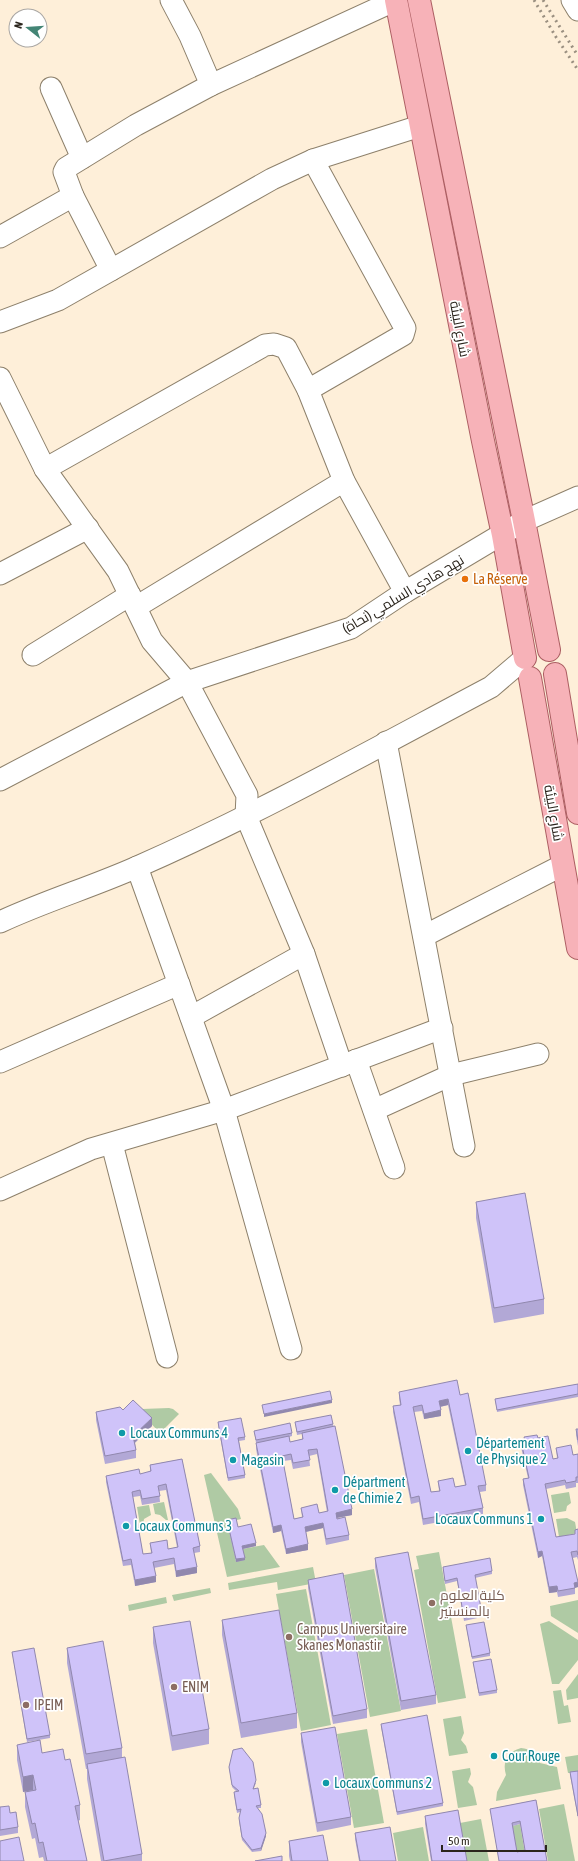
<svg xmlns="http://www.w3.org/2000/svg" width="578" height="1861" viewBox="0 0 578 1861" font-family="'Asap Condensed',Cairo,sans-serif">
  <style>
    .green { fill: #afcaa4 }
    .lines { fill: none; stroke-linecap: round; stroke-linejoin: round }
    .minor-casing { stroke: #8d806b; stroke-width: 23 }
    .major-casing { stroke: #ac5e62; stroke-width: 24 }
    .minor { stroke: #fff; stroke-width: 21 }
    .major { stroke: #f7b2b8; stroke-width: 22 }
    .rail { stroke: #9a8f80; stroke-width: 3; stroke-dasharray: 2 4; stroke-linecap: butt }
    .wall { fill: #b2a8d6; fill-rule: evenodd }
    .shaded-wall { fill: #9188ae }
    .building { fill: #cfc3f9; stroke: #9188ae; fill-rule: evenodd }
    .food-dot { fill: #e8710a; stroke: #fff; stroke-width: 1.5 }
    .culture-dot { fill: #0f9aa8; stroke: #fff; stroke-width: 1.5 }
    .education-dot { fill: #8d6e63; stroke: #fff; stroke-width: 1.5 }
    .labels { text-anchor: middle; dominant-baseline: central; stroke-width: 3.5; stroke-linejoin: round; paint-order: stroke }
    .street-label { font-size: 14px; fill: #2a241c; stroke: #fff }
    .food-label { font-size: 14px; fill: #c56008; stroke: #fff; text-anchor: start }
    .culture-label { font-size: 14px; fill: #0d838f; stroke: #fff; text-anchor: start }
    .education-label { font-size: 14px; fill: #785e54; stroke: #fff; text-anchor: start }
  </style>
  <rect width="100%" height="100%" fill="#feefd9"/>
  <!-- green -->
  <g class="green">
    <path d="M169,1408l4,1 6,5 -19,19 -21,-22 3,-2z"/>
    <path d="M211,1473l27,36 3,10 -13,3 14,27 22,-4 16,22 -53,10 -23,-102z"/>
    <path d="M569,1492l2,11 -4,3 -1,5 -12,2 -3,-18z"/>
    <path d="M164,1502l4,18h-2l-6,-5 -5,-1 -2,-10z"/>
    <path d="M149,1505l2,10 -7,4 -1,5 -3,1 -3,-18z"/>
    <path d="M567,1518l8,4 2,11 -18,4 -3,-18z"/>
    <path d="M439,1552l27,146 -28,5 -24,-133 5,-1 -3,-13z"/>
    <path d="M313,1567l3,16 -38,7 -1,-8 -48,8 -1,-7z"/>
    <path d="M374,1569l27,142 -31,6 -26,-142z"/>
    <path d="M210,1588l1,5 -37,8 -2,-6z"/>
    <path d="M306,1589l25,136 -30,6 -25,-137z"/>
    <path d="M166,1597l1,6 -38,8 -1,-6z"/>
    <path d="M578,1600v33l-27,-17 -1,-10z"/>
    <path d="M549,1621l29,19v20l-19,24h-7l-12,-60z"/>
    <path d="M578,1674v24l-11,2 -1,-10z"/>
    <path d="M561,1690l3,16 4,-1 3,17 -13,2 -5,-33z"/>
    <path d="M461,1716l3,17 -3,7 5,6 2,7 -19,3 -6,-37z"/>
    <path d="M367,1729l17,94 -30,5 -17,-94z"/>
    <path d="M521,1748c9,1 16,5 19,15l17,4 4,22 -65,12 1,-9 9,-17c-4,-13 1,-23 15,-27z"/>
    <path d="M578,1755v17l-10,1 -3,-16z"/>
    <path d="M470,1768l1,6 -3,8 5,5 4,18 -19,3 -6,-37z"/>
    <path d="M564,1804l11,57h-27l-9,-52z"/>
    <path d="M481,1819l8,42h-23l-6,-38z"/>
    <path d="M520,1824l5,29 -8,2 -5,-29z"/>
    <path d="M423,1827l6,34h-31l-5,-28z"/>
  </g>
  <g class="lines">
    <!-- minor casing -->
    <g class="minor-casing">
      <g id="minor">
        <path d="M171,0l19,36 21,49"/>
        <path d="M572,0l6,10"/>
        <path d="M51,88l31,70"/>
        <path d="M0,237l73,-41"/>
        <path d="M111,270l-38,-74 -9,-24 2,-4 70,-43 75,-40 185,-85"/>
        <path d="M0,322l58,-22 214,-121 41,-19 107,-34"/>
        <path d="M0,378l45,91 73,102 34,70 35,41 60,113 -1,21 58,138 38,112"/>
        <path d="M308,390l95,-55 2,-7 -92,-168"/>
        <path d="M45,469l220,-124 9,-1 12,4 22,42 36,91 61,111"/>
        <path d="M0,574l88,-46"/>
        <path d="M136,607l208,-126"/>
        <path d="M33,655l97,-60"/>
        <path d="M386,742l78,404"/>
        <path d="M0,780l187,-98 164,-54 54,-36 119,-71 54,-24"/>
        <path d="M137,867l87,243 67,239"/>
        <path d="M0,922c45,-21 92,-35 137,-55 121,-53 237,-118 354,-180l34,-29"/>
        <path d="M424,936l139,-71"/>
        <path d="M191,1017l113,-63"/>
        <path d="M356,1060l38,108"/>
        <path d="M0,1062l179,-78"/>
        <path d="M374,1110l77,-35 87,-21"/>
        <path d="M112,1144l55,213"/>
        <path d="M0,1190l91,-41 133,-39 218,-82"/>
      </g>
    </g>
    <!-- major casing -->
    <g class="major-casing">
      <g id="major">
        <path d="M396,0l87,441 20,94 22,123"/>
        <path d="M419,0l105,521 25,129"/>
        <path d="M555,674l23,139"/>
        <path d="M530,678l48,270"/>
      </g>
    </g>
    <!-- minor -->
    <use href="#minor" class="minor"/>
    <!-- major -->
    <use href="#major" class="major"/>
    <!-- rail -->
    <g class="rail">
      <path d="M534,0l22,37 22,33"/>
      <path d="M543,0l35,56"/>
    </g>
  </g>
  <!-- wall -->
  <g class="wall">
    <path d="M476,1202l68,97v15l-50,9 -18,-105z"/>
    <path d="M578,1384v13l-81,15 -2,-13z"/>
    <path d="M399,1392l61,3 26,90v6l-6,1 3,16v6l-60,11 -4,-23 -8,2 -18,-92v-6l7,-1 -1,-7zM448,1405l17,80 -10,2 -17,-6 1,10 -8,1 -17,-80 8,-1 2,8 17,-3 -1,-9z"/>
    <path d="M123,1410l29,16 -17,17 1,7v8l-31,6 -9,-44v-8z"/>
    <path d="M218,1422l27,15v3l-6,1 6,34v3l-17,3 -10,-56z"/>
    <path d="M295,1422l38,2 19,91 -15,3 12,17v5l-23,5 -3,-17 -17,4 2,18 -22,4 -5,-23 -8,2 -17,-84v-6l-2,-12 38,2v3l-3,1 1,5 12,-3v-5l-5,1zM317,1454l10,58 -8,1 -18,-5 1,9 -8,2 -11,-58 8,-1 2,9 17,-3 -1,-10z"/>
    <path d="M576,1429h2v17l-2,-11z"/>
    <path d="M524,1437l14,1 15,21 4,-1 -1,-10 17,7 5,-1v29h-2v4l-10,2 -1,-4 -19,4 10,48 19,-3v-4l3,-1v31l-1,-3 -4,1 5,29 -3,1v6l-17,3 -1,-5 -8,1 -7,-37 -4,2 -15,-73v-6l5,-1 -7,-31v-6h3z"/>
    <path d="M182,1459l18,87v6l-6,1 3,20 -21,4 -2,-13 -20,4 2,14 -21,4 -4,-21 -8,1 -17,-84v-6l34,-2 10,-2v-7zM166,1490l11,57 -9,2 -18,-6 1,10 -8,1 -10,-57 7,-1 2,9 18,-3 -1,-11z"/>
    <path d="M227,1520l29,26 -13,3 2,11 -9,2 -9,-40z"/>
    <path d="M375,1558l61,137v9l-35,6 -26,-143z"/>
    <path d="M443,1567l49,4v3l-17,4 7,39 -18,4 -7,-40 -12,3z"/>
    <path d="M308,1580l59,129v9l-34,6 -25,-136z"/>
    <path d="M222,1620l75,93v15l-56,10 -19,-103z"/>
    <path d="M466,1625l24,28v3l-18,3z"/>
    <path d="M153,1627l56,102v15l-37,7 -19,-108z"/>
    <path d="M67,1648l55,100v10l20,96v7h-41l-14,-82v-10h-1l-19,-106z"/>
    <path d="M12,1652l38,83v3l-23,4z"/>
    <path d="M473,1662l24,28v3l-18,3z"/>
    <path d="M381,1724l62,79v3l-46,9 -16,-88z"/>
    <path d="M301,1733l50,84v8l-34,7 -16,-90z"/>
    <path d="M17,1745l48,15 15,45v15l-2,1 9,40h-43l-1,-4 -4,1 -4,-20 -3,1 -7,-32v-15l8,-2 -10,2 -6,-32z"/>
    <path d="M229,1767l27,16 -2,5 7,17v3h-3l8,28 -5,15 -9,1 -10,-12 -3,-19 1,-9 -3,1 -3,-18v-3h3l-5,-5z"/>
    <path d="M578,1771v47l-8,-43v-3z"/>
    <path d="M536,1800l11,61h-48l-9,-52zM520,1824l5,26 -8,2 -4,-26z"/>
    <path d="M0,1807l10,6 8,14v6l-18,3z"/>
    <path d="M425,1816l42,45h-36l-6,-37z"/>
    <path d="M355,1833l41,28h-37l-4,-22z"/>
    <path d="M289,1841l39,20h-38l-1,-5z"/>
  </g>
  <!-- shaded-wall -->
  <g class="shaded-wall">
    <path d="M448,1399v6l-9,2v-6z"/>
    <path d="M332,1400v3l-68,14v-3z"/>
    <path d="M441,1410v6l-17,3v-5z"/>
    <path d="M152,1418v8l-19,18v-8z"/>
    <path d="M352,1509v6l-16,3v-5z"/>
    <path d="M323,1523v5l-18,4v-5z"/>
    <path d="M281,1525v6l-8,2v-6z"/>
    <path d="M256,1543v3l-14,3v-3z"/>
    <path d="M308,1544v6l-22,4v-5z"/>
    <path d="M542,1551v5l-4,2v-6z"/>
    <path d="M245,1558v2l-9,2v-3z"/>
    <path d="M197,1567v6l-21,4v-6z"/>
    <path d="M156,1576v6l-21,4v-6z"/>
    <path d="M578,1582v5l-4,1v-5z"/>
    <path d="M557,1586v6l-8,1v-6z"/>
    <path d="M33,1775v15l-10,2v-15z"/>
    <path d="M266,1833v3l-5,15v-3z"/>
  </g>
  <!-- building -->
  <g class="building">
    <path d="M525,1193l19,106 -50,9 -18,-106z"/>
    <path d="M457,1380l3,15 8,-2 18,92 -8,1 5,22 -60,11 -4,-23 -8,2 -18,-92 8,-1 -2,-13zM448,1399l18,86 -11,2 -2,-9 -15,3 2,10 -9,1 -18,-85 9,-2 2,9 17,-4 -2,-9z"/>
    <path d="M578,1384v10l-81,16 -2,-11z"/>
    <path d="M330,1391l2,9 -68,14 -2,-9z"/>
    <path d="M133,1400l19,18 -19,18 3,14 -31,6 -9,-44 24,-5 3,3z"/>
    <path d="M331,1415l2,9 -36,8 -2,-10z"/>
    <path d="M241,1418l4,19 -7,1 7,37 -17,3 -10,-56z"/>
    <path d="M290,1423l2,10 -36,7 -2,-9z"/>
    <path d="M335,1426l17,83 -16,4 1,6 8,-2 4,18 -23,4 -3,-16 -18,4 3,17 -22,5 -5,-24 -8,2 -17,-84 33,-7 1,6 13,-3 -1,-6zM317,1449l11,62 -9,2 -2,-9 -16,4 2,9 -9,2 -12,-63 9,-2 2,9 17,-3 -2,-10z"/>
    <path d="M576,1429h2v11z"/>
    <path d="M537,1435l1,3 10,-2 5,23 5,-1 -2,-10 15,-3 2,10 5,-1v23h-2v4l-10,2 -1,-3 -20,4 11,53 19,-3v-4l3,-1v26l-1,-4 -6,1 7,30 -4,1 1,5 -17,3 -1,-5 -8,1 -7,-36 -4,1 -15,-73 6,-1 -8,-37h4l-1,-4z"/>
    <path d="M182,1459l18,87 -7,2 4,19 -21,4 -2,-13 -21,4 3,14 -21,4 -4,-21 -8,2 -17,-85 33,-7 1,5 11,-3 -1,-6zM166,1484l12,63 -10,2 -1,-9 -17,3 2,10 -9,1 -11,-62 8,-2 2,9 18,-3 -2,-10z"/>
    <path d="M236,1518l2,9 13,-3 5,19 -14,3 3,12 -9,1 -9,-39z"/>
    <path d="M408,1552l28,143 -35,6 -26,-143z"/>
    <path d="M490,1558l2,13 -17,4 7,39 -18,4 -7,-40 -12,3 -2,-14z"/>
    <path d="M343,1573l24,136 -34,7 -25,-136z"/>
    <path d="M279,1610l18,103 -56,10 -19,-103z"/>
    <path d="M190,1621l19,108 -37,7 -19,-109z"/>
    <path d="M484,1622l6,31 -18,4 -6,-32z"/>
    <path d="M103,1641l19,107 -36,6 -19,-106z"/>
    <path d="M34,1648l16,87 -23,4 -15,-87z"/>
    <path d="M491,1659l6,31 -18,3 -6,-31z"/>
    <path d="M427,1715l16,88 -46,9 -16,-88z"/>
    <path d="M335,1727l16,90 -34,6 -16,-90z"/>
    <path d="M40,1740l2,13 21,-4 2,11 5,-1 10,46 -5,1 12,55h-40l-4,-19 -4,1 -4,-20 -3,1 -7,-32 11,-2 -3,-15 -10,2 -6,-32z"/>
    <path d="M242,1748l11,14 3,18 -3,9 5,-1 3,17 -5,1 6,8 4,19 -5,15 -9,2 -10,-13 -3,-19 2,-9 -4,1 -3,-18 5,-1 -7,-6 -3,-18 4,-17z"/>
    <path d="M125,1757l17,97 -38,7 -17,-97z"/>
    <path d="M578,1771v45l-8,-44z"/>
    <path d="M536,1800l11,61h-48l-9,-52zM520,1821l5,29 -8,2 -5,-29z"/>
    <path d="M9,1806l1,7 6,-1 2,15 -18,3v-23z"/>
    <path d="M458,1810l9,51h-35l-7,-45z"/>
    <path d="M390,1827l6,34h-36l-5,-28z"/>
    <path d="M323,1835l5,26h-36l-3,-20z"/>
    <path d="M19,1837l5,24h-24v-20z"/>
    <path d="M282,1856v5h-27z"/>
  </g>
  <!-- markers -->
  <circle class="food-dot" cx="465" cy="579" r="4"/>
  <g class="culture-dot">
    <circle cx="122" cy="1433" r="4"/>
    <circle cx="468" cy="1451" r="4"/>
    <circle cx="233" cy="1460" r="4"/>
    <circle cx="335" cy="1490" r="4"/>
    <circle cx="541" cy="1519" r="4"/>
    <circle cx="126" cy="1526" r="4"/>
    <circle cx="494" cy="1756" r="4"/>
    <circle cx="326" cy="1783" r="4"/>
  </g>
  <g class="education-dot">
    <circle cx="432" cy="1603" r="4"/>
    <circle cx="289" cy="1637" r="4"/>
    <circle cx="174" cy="1687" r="4"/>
    <circle cx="26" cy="1705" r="4"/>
  </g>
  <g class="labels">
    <!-- street labels -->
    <g class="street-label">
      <text transform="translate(460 329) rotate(79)">شارع البيئة</text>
      <text transform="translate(403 594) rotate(-31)">نهج هادي السلمي (نحاة)</text>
      <text transform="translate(554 813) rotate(80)">شارع البيئة</text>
    </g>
    <!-- food labels -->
    <g class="food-label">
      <text x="473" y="579">La Réserve</text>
    </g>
    <!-- culture labels -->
    <g class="culture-label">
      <text x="130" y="1433">Locaux Communs 4</text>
      <text x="476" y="1443">Département<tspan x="476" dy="16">de Physique 2</tspan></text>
      <text x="241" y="1460">Magasin</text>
      <text x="343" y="1482">Départment<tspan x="343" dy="16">de Chimie 2</tspan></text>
      <text x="533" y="1519" text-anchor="end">Locaux Communs 1</text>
      <text x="134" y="1526">Locaux Communs 3</text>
      <text x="502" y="1756">Cour Rouge</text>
      <text x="334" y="1783">Locaux Communs 2</text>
    </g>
    <!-- education labels -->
    <g class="education-label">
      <text x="440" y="1595">كلية العلوم<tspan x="440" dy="16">بالمنستير</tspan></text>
      <text x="297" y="1629">Campus Universitaire<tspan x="297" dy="16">Skanes Monastir</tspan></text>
      <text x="182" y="1687">ENIM</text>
      <text x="34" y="1705">IPEIM</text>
    </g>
  </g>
  <!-- north arrow -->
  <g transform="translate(28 28) rotate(287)"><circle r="19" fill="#ffffff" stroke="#aaa7a4"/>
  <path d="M0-3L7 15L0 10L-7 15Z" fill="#438575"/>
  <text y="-6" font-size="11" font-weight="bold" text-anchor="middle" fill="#2a241c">N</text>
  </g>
  <!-- scale -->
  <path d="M442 1845v6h104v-6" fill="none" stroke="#2a241c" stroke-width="2"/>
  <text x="448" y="1845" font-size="12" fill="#2a241c" stroke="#ffffff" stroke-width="3" paint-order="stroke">50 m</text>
</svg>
